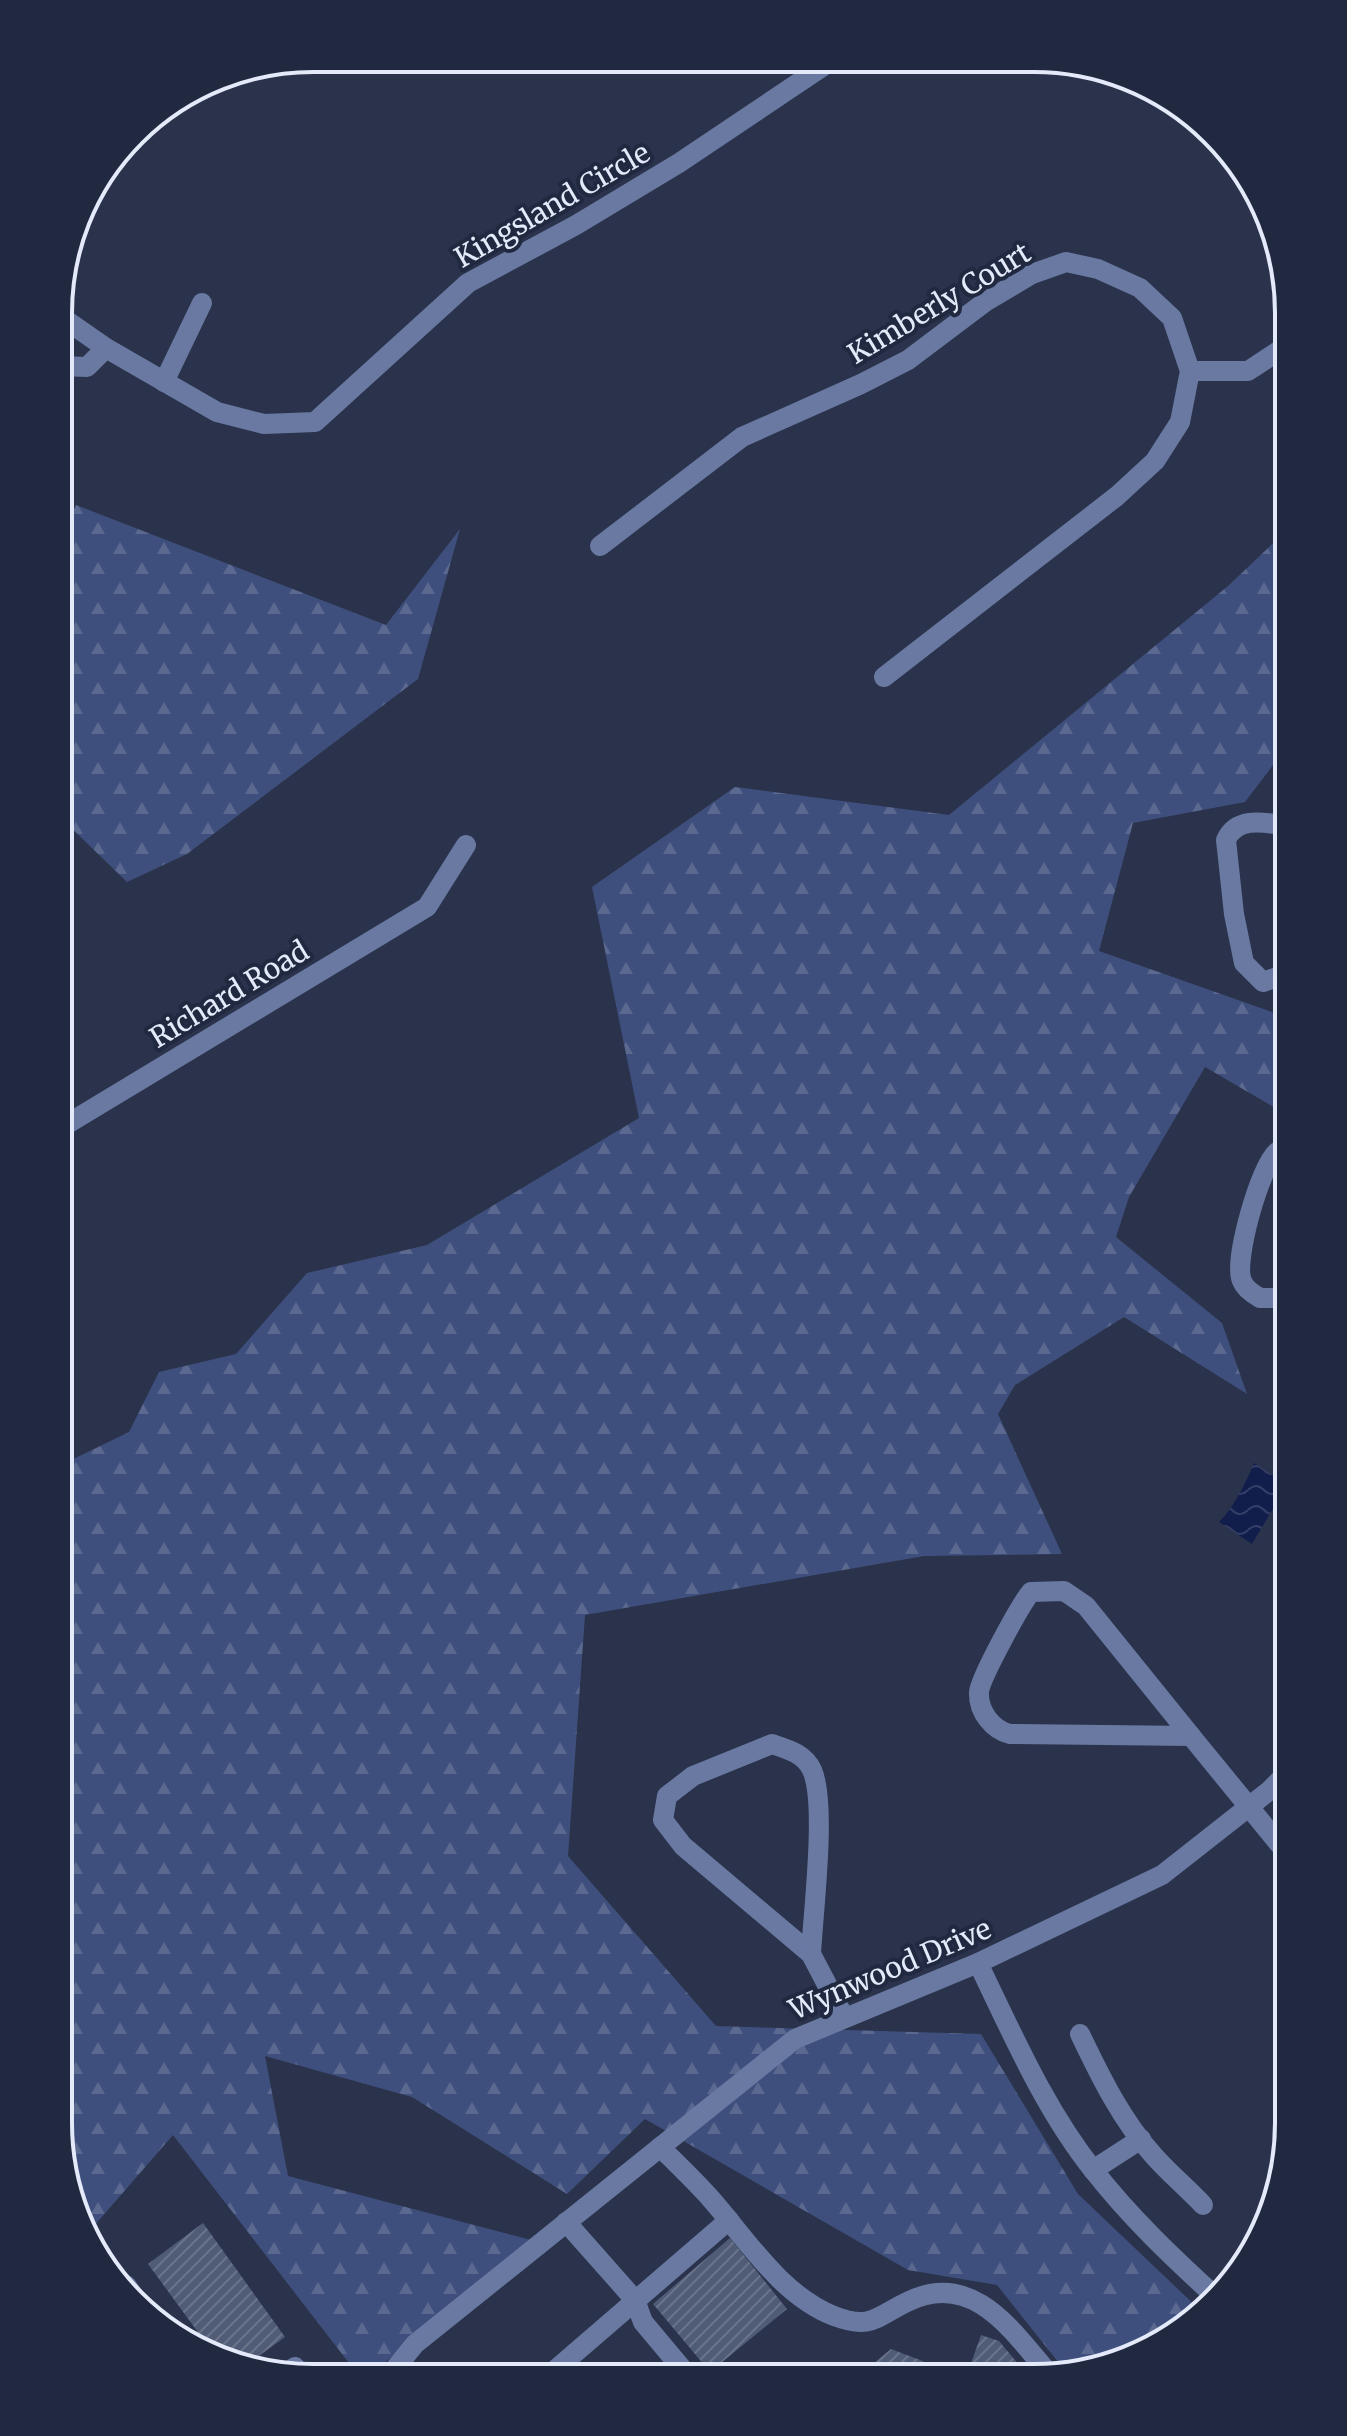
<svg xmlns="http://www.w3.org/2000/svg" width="1347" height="2436" viewBox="0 0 1347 2436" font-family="Merriweather,serif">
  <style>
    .forest { fill: url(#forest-firs) }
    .water { fill: url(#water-waves) }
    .building { fill: url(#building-hatch) }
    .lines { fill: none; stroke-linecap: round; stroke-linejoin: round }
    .minor { stroke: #6979a2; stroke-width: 20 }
    .labels { text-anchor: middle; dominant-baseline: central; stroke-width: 8; stroke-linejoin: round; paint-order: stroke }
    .street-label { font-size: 28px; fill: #e4eafa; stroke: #202940 }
    .rim { fill: none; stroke: #e4eafa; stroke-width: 4 }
  </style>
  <defs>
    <pattern id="forest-firs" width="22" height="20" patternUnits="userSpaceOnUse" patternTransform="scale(2)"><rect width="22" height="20" fill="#3f4f7d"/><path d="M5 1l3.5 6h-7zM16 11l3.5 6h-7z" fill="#5b6890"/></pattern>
    <pattern id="water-waves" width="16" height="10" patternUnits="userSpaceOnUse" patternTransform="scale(2)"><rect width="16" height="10" fill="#111e4c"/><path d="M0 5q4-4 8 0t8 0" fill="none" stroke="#343f67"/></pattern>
    <pattern id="building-hatch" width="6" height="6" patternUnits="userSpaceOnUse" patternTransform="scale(2)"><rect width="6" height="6" fill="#505b75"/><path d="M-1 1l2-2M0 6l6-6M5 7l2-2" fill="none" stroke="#69738a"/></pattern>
  </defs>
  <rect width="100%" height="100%" fill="#2a334b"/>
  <!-- forest -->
  <g class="forest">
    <path d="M76,505l310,120 74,-96 -42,150 -231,175 -60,28 -67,-65v-277z"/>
    <path d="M1289,528v216l-44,58 -112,21 -34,128 173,61 17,21v83l-84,-49 -76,130 -13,40 106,86 25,71 -123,-77 -109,68 -17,29 64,140 -138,2 -339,59 -17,241 148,170 265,8 97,160 124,118 -13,14 -72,38 -50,9 -70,-88 -89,-15 -263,-151 -78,75 -155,-97 -147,-41 23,120 243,64 -162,136h-10l-186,-241 -86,99 -15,-28 -14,-83 1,-657 70,-34 30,-60 77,-18 71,-81 120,-28 212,-127 -47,-231 143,-100 214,28 279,-229z"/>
  </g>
  <!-- water -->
  <path class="water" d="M1254,1463l35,23v4l-6,2 -31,52 -33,-22c16,-16 27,-40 35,-59z"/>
  <!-- building -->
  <g class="building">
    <path d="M203,2223l82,114 -36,26 -41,-17 -60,-82z"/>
    <path d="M730,2238l57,71 -77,63 -57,-68z"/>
    <path d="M981,2335l18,6 31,37h-64z"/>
    <path d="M891,2349l29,11 40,18 -103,-1z"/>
    <path d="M770,2366l10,11h-23z"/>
  </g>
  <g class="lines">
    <!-- minor -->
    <g class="minor">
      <path d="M277,65l51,-7"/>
      <path d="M60,316l46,32 111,64 47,12 51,-2 153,-139 108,-58 103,-62 152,-102"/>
      <path d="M60,366l27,1 19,-19"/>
      <path d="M1190,371h58l41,-27"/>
      <path d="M164,382l38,-79"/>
      <path d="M600,546l142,-109 119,-53 47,-24 77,-58 47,-28 34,-12 32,7 42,19 32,30 18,53 -10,51 -25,39 -38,35 -233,181"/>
      <path d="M1289,973l-26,9 -19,-19 -10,-49 -8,-74c11,-25 41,-17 63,-14"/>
      <path d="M59,1129l368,-222 39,-62"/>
      <path d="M1289,1298h-29c-7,-4 -15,-9 -18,-17 -9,-19 18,-115 35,-129 4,-3 8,-4 12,-5"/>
      <path d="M1064,1591l22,15 105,130 -181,-2c-17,-4 -32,-22 -31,-42 1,-13 41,-87 52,-100z"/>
      <path d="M1191,1736l98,120"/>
      <path d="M772,1744c15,5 32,9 40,26 15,33 1,143 -1,184l-128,-108 -20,-26 4,-24 26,-20z"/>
      <path d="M811,1954l33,63"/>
      <path d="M978,1963c34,70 67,147 116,208 36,46 79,87 123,127"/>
      <path d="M1080,2034c20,42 42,87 74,122 15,17 33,32 49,49"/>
      <path d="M660,2147c17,17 35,34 51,52 37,42 70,96 123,117 37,14 42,1 73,-14 66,-33 106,30 143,73"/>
      <path d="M1093,2170l48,-31"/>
      <path d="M566,2222l69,78 8,22 46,55"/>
      <path d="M126,2285l21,30"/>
      <path d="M283,2376l12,-9"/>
      <path d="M389,2376l26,-32 380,-305 183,-76 184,-88 108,-85 19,-19"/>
      <path d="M547,2377l182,-157"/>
    </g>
  </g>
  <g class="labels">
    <!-- street labels -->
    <g class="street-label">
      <text transform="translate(552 205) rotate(-30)">Kingsland Circle</text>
      <text transform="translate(939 303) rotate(-31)">Kimberly Court</text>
      <text transform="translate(229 994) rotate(-31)">Richard Road</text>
      <text transform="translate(890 1969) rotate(-23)">Wynwood Drive</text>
    </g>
  </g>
  <!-- crop -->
  <path d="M0 0H1347V2436H0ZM313 72H1034A241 241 0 0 1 1275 313V2123A241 241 0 0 1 1034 2364H313A241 241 0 0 1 72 2123V313A241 241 0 0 1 313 72Z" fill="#202940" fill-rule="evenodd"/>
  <path class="rim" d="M313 72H1034A241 241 0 0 1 1275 313V2123A241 241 0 0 1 1034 2364H313A241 241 0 0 1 72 2123V313A241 241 0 0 1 313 72Z"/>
</svg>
